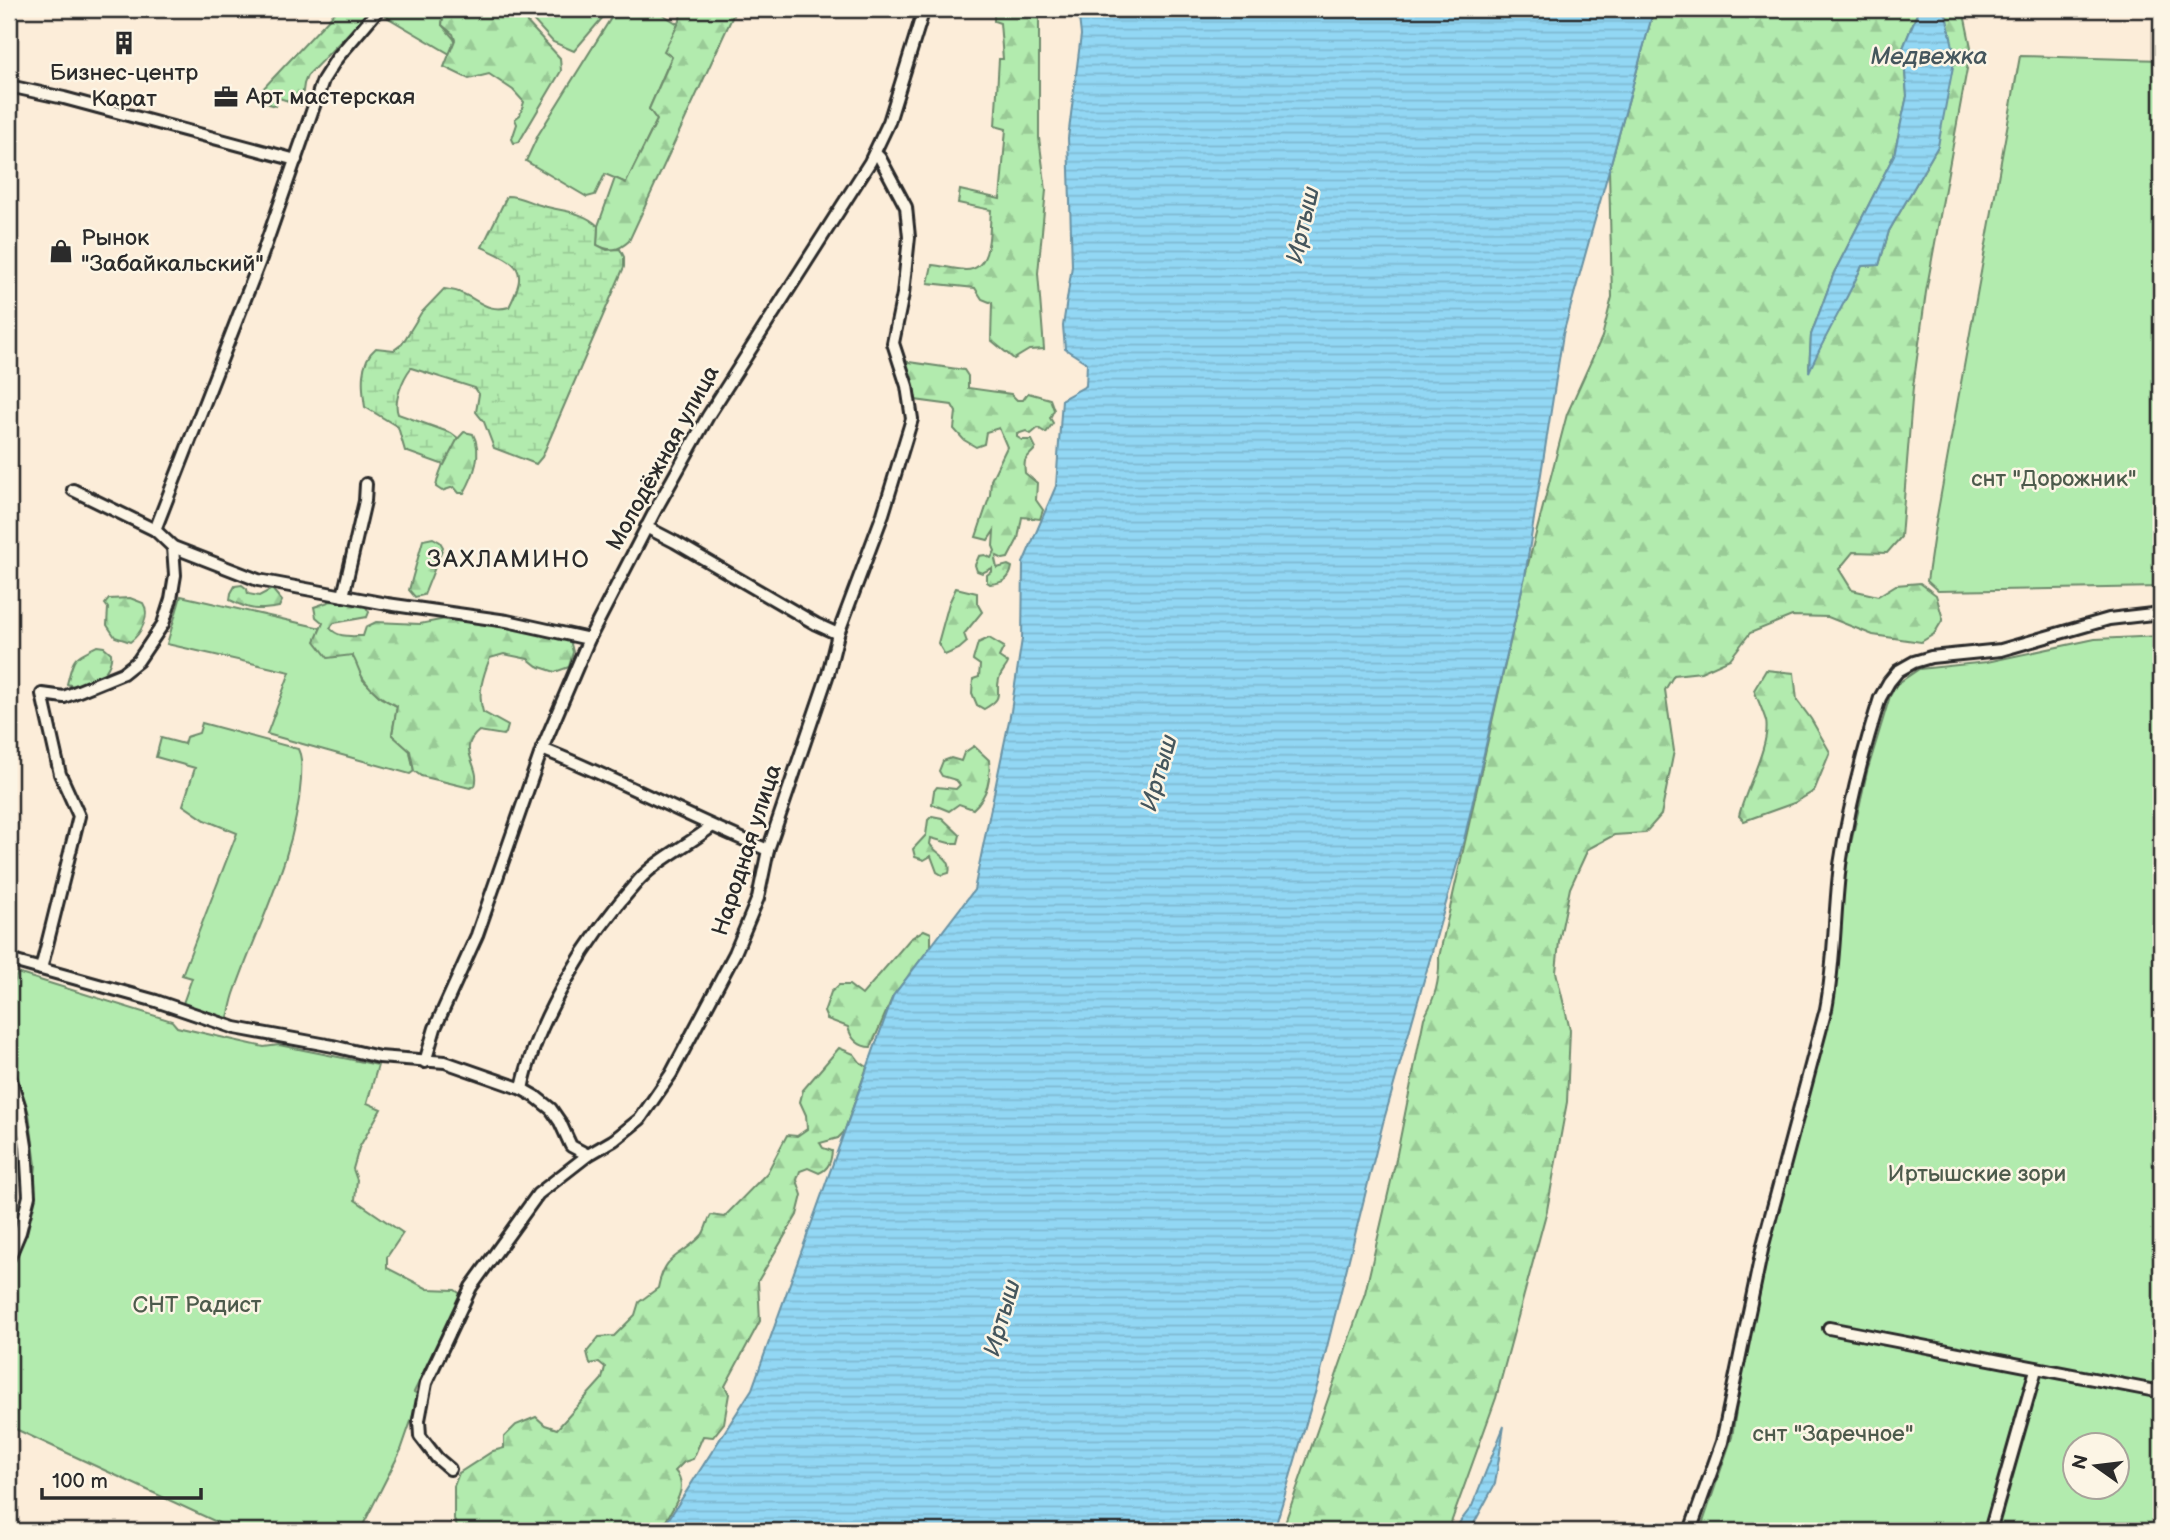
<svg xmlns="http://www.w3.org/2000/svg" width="2170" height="1540" viewBox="0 0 2170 1540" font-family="'Balsamiq Sans',sans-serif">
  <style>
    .green { fill: #b2ebae; stroke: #6e8b6c; stroke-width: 2; fill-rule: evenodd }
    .forest { fill: url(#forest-firs); stroke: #6e8b6c; stroke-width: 2 }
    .wetland { fill: url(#wetland-marsh); stroke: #6e8b6c; stroke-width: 2 }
    .water { fill: url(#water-rules); stroke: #6992a4; stroke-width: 2 }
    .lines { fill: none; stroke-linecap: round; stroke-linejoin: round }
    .street-casing { stroke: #2b2b2b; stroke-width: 16 }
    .street { stroke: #fcf5e5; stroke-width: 10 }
    .labels { text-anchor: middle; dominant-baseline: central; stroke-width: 5; stroke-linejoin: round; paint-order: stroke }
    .poi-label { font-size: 23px; fill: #2b2b2b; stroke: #fcf5e5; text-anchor: start }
    .street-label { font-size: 23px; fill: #2b2b2b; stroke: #fcf5e5 }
    .park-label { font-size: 23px; fill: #4d5b4c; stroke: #fcf5e5 }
    .water-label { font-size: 24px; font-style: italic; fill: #45565d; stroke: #fcf5e5 }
    .neighbourhood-label { font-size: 24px; letter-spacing: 2px; fill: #2b2b2b; stroke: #fcf5e5 }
  </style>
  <defs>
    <pattern id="forest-firs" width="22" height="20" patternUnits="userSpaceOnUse" patternTransform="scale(1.75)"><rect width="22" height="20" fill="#b2ebae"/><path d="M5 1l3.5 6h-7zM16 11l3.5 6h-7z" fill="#99ca96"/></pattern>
    <pattern id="wetland-marsh" width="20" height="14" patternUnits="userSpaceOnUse" patternTransform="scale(1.75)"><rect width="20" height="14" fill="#b2ebae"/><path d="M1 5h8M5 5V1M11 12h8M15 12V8" fill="none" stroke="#99ca96"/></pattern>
    <pattern id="water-rules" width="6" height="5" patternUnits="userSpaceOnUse" patternTransform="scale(1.75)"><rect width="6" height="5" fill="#92d7f4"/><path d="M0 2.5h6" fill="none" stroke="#7eb9d1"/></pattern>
  </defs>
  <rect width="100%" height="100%" fill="#fcedd9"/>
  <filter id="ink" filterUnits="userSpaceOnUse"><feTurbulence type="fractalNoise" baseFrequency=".0143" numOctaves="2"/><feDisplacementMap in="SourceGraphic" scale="14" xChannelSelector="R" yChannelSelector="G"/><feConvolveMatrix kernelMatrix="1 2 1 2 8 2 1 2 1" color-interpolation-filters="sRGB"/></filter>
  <g filter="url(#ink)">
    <!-- green -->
    <g class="green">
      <path d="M384,9h60l-2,16 13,15 -5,14 -70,-41z"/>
      <path d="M523,9h87l-36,42 -21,-9z"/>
      <path d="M621,9h33l24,15 -13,27 7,5 -23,53 8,11 -31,63 -21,-9 -10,21 -8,2 -61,-36 12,-26 73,-117z"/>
      <path d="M2020,56l141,4v527l-223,4 -11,-10 8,-54z"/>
      <path d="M181,596l140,32 -2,4 33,23 6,8 5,17 18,18 16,8 -5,28 18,17 4,20 -4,3 -143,-40 23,-62 -123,-28z"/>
      <path d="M2161,636v895h-461l32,-94 18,-116 82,-324 15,-136 20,-89 23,-76 7,-12 22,-15 68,-7 108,-23zM2076,1446h42v42h-42z"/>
      <path d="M202,723l96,26c5,10 3,20 3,31 -5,76 -43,144 -67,214 -3,9 -4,18 -7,26l-45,-14 10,-28 -10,-3 55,-142 -32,-13 -22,-15 12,-37 -39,-11 5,-19 23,6 2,-7 13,-4z"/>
      <path d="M17,973l155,48 5,6 87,20 15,-2 99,20 -11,38 14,6 -22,39 -6,21 4,11 -2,20 48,33 -16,24v11l41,21 27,1 7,5 -48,97 6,3 -19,55 -41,81h-124l-227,-105v-158l24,-73 3,-30 -7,-51 -20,-58v-55z"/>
    </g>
    <!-- forest -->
    <g class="forest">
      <path d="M338,9h34l-65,67 -3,8 -3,21 -22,-7 -3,8 -7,-2 -10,-11z"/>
      <path d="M444,9h71l45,49 1,13 -42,71 -5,1 -2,-4 5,-15 -2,-5 5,-4 4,-13 -11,-12 -24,-16 -20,5 -25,-12 11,-27 -2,-6 -11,-9z"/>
      <path d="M681,9h55l-107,232c-11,10 -19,11 -32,4l1,-19 17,-48 11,5 31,-63 -8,-11 23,-52 -8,-6 16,-30z"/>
      <path d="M994,9h45v129l7,52 -8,83 6,76 -15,1 -15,9 -23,-19 1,-37 -10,-4 -7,-11 -47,-5 4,-18c10,1 22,4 33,5 28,1 24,-41 26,-60l-33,-7 2,-13 40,9 6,-70 -11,-3 4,-67h4l-3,-36 -6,-2z"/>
      <path d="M1654,9h265l-16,39 4,48 -13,59 -60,118 -23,62 -2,34 53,-103 17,-1 10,-34 49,-85 8,-132 -16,-5h35l-1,5 7,33 -45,245 -13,95 -12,150 -14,16 -34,-1 -14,17 13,21 26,6 18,-11 24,-2 16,12 7,24 -9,15 -13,8 -48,-7 -45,-18 -36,-1 -42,17 -20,26 -29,13 -27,3 -9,15 9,61 -13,64 -16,18 -31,2 -26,14 -18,39 -11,54 -3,30 14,58 -3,72 -20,108 -51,188 -48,133h-166l83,-238 30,-129 29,-146c11,-20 16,-38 15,-61l86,-381 42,-162 35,-77 10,-40 -3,-127z"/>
      <path d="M902,361l62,9 4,6v12l43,6 6,6h6l5,-7 22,6 4,11 -4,8 3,5 -7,10 -8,-5 -7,6 -5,-3 -9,3v3l5,3h10l4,8c-9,11 -13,8 -11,25l12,10 -1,17 7,10 -3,9 -18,-2 -4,22 -10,19 -5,1 -6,-3 -2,3 2,9 11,-3 4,2c-2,13 -10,16 -22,17l-3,-2v-7l5,-4v-3l-10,5 -5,-2 -2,-6 4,-9 6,-1 6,3 4,-7 -2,-5 1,-15 -6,9 -12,-3 14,-42 1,-15 16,-33 -8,-19 -13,4 -2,12 -8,3 -12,-7 -10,-11 2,-17 -4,-7 -37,-5z"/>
      <path d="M464,432l9,2c10,19 1,41 -9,59h-5l-5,-6 -12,4 -6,-4c3,-18 15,-42 28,-55z"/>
      <path d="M433,538l7,4 3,5 -19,48 -9,2 -6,-7 14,-50z"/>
      <path d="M242,585l5,4 1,5 11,2 13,-7 10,12 -3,6c-22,4 -29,3 -49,-7l1,-7 4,-7z"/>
      <path d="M956,588l21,5v10l5,9 -18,22 3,8 -8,7 -14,6 -7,-12 11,-40z"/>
      <path d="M130,598l13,5c8,12 -2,31 -13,39l-15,-5 -8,-12 1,-17 -3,-4 4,-5z"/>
      <path d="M331,601l33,3 5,8 -2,5 -33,6 -4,5c8,10 20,8 33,8l3,-9 10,-5 44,2 25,-5 60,6 65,15 3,12 -4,15 -14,5 -18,-6 -9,-7 -24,-5 -14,4c-7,18 -13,35 -7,54l25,14 -2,7 -3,2 -24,-4c-24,19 3,34 -4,55l-5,2 -49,-12 -7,-5 -4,-20 -18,-16 5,-29c-13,-6 -24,-13 -32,-25 -6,-7 -7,-17 -13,-26l-24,3 -13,-17 8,-18 -7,-6 -2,-10z"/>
      <path d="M989,638l15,9 -5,10 9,6c-2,5 -8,11 -9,16 -4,16 6,18 -15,30l-7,-4 -5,-12 1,-14 6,-2 1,-12 -7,-5 5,-17z"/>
      <path d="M97,646l7,1 7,6c3,20 -25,40 -44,31 7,-27 5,-26 30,-38z"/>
      <path d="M1766,670l28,3 3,27 14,19 19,33 -16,39 -20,12 -50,18 -5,-5c5,-24 32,-72 27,-95 -3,-10 -8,-21 -12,-31z"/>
      <path d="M974,746l15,14c2,19 -1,35 -16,49l-14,-5 -10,7 -17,-7 2,-13 3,-4 19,2 4,-4 -4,-5 -14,-4 -3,-5 4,-10 8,-3 10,3 3,-8z"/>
      <path d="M932,816l10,2 18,17 -2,8h-9l-18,-5 -1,6c7,11 23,14 19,29l-7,2 -5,-3 -6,-16 -7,4 -9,-3 -2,-8 13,-14 2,-15z"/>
      <path d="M924,930l7,3v13l-38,50 -22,51c-12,0 -20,-8 -23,-20l-21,-8 -3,-7 7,-20 8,-7h10l13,10 48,-56z"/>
      <path d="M839,1048l15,6 6,8 7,5 -23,65 -6,6 -18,5 3,5 9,3c-1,10 -3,18 -13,22l-11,-5 -8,3 -3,9 5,15 -5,20 -39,66 2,40 -35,65 4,8 -5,29 -11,14 -10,-1 -10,23 -9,3 -9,9c17,18 -7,41 -14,60h-202l-5,-11v-34l5,-13 34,-22 11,-3v-11l12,-12 20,-8 9,8 12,4 45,-50 3,-12 -6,-5 -9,2 -3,-12 12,-15 15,-1 21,-21 4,-13 19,-14c7,-36 23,-30 44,-53 4,-5 5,-14 9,-20l13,2 43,-44 20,-38 10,1 10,-7 -1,-14 -6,-13 3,-12z"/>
      <path d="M9,1086c4,13 0,20 1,32 1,7 5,14 6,21 5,26 3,63 -7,87z"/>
    </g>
    <!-- wetland -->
    <path class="wetland" d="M507,196c12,0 22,6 33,9 21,7 41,5 58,21l-1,19 10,5 13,-1 4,8v10l-82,190 -6,7 -42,-16 -10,-26 -8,-10 3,-18 -4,-6 -64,-20c-8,10 -18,34 -13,46l53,19 7,5 -14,27 -39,-14 -7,-24 -33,-20c-3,-20 -6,-45 11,-59l18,2 8,-6 19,-31 23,-24c5,1 12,1 17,4 18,7 27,20 48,14 20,-39 10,-43 -27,-60z"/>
    <!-- water -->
    <g class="water">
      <path d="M1078,9h576l-91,325 -38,242 -61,264 -81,283 -65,260 -44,148h-613l91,-142 141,-393 81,-106 37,-179 11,-72 1,-76 33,-77 6,-87 24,-13 1,-23 -22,-14 -2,-23 9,-60 -4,-128 13,-103z"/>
      <path d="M1919,9h11l16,5 9,42 -17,90 -49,85 -10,34 -17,1c-16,36 -37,69 -53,106l2,-37 23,-62 60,-118 13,-59 -4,-48z"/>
      <path d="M1504,1426l-9,58 -25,47h-17l19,-25z"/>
    </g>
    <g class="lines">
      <!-- street casing -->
      <g class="street-casing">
        <g id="street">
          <path d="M9,86l55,12 232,62"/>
          <path d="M73,490l82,40 18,17 85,33 129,24 120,17 82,18"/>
          <path d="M646,527l29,15 141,82 22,10"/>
          <path d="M155,530l106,-272 62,-178 14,-22 40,-47"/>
          <path d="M343,596l22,-95 1,-17"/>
          <path d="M542,749c77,30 149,70 226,101"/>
          <path d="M9,960l147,41 79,27 98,18 46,11 66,5 77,27 14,8 15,12 9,13 11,24 17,9"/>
          <path d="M41,969l38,-153 -19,-42 -18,-80 22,3 59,-24 15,-12 25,-37 8,-25 4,-24 -2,-28"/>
          <path d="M425,1062l10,-34 42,-93 65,-186 47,-110 67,-130 52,-93 162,-254 19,-40 35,-113"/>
          <path d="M9,1074l11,34 6,38 3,50 -9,36 -11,26"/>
          <path d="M522,1089c14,-70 68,-155 116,-208 21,-23 49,-35 73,-54"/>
          <path d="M1829,1328l332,64"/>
          <path d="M450,1469l-13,-11 -17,-22 -1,-16 7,-37 45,-96 67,-93 50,-39 26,-15 26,-21 31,-45 64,-121 23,-55 10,-48 60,-176 10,-40 45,-120 29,-95 -5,-33 -14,-43 10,-49 6,-57 -3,-30 -26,-49 -5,-5"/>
          <path d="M1690,1531l32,-89 41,-197 63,-236c9,-47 8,-96 14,-144 8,-56 23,-113 40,-167l9,-16 9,-11 16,-9 17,-5 70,-7 108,-31 52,-6"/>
          <path d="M1990,1531l45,-158"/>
        </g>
      </g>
      <!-- street -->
      <use href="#street" class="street"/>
    </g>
  </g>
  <!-- icons -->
  <defs>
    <g id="building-bare" transform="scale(1.89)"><path d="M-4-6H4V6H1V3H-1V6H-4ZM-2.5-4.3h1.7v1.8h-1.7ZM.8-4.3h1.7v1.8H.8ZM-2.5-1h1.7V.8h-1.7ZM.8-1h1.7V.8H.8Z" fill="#2b2b2b" stroke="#fcf5e5" stroke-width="2.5" paint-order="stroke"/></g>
    <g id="office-bare" transform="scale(1.89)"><path d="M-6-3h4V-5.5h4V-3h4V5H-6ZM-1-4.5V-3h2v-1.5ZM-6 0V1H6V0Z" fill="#2b2b2b" stroke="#fcf5e5" stroke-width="2.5" paint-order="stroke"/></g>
    <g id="shop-bare" transform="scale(1.89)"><path d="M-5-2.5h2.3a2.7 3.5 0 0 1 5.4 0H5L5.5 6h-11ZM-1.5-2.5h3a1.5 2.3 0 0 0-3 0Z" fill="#2b2b2b" stroke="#fcf5e5" stroke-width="2.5" paint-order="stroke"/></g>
  </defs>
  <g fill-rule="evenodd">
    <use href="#building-bare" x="124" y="43"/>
    <use href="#office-bare" x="226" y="97"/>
    <use href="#shop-bare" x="61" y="251"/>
  </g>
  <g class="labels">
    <!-- poi labels -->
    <g class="poi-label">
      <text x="124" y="73" text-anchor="middle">Бизнес-центр<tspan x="124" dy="26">Карат</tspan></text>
      <text x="246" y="97">Арт мастерская</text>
      <text x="81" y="238">Рынок<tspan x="81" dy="26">"Забайкальский"</tspan></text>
    </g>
    <!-- street labels -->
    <g class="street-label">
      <text transform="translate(663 458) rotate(-61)">Молодёжная улица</text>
      <text transform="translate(747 850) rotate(-72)">Народная улица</text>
    </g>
    <!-- park labels -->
    <g class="park-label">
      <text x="2054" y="479">снт "Дорожник"</text>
      <text x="1977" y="1174">Иртышские зори</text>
      <text x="197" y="1305">СНТ Радист</text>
      <text x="1833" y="1434">снт "Заречное"</text>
    </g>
    <!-- water labels -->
    <g class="water-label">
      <text x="1929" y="56">Медвежка</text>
      <text transform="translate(1303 225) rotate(-77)">Иртыш</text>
      <text transform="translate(1159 773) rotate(-74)">Иртыш</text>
      <text transform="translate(1002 1318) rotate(-74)">Иртыш</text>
    </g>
    <!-- neighbourhood labels -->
    <g class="neighbourhood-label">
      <text x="509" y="559">ЗАХЛАМИНО</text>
    </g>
  </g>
  <!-- margin -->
  <rect width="2170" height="1540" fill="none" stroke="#fcf5e5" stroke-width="35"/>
  <rect x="18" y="18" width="2135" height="1505" fill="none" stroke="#2b2b2b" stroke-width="2.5" filter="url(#ink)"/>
  <!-- north arrow -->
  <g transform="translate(2096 1466) rotate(284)"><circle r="33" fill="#fcf5e5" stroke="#a8a49b" stroke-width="2"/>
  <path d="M0-5L12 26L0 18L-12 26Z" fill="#2b2b2b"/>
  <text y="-10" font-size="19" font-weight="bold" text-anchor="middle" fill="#2b2b2b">N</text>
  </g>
  <!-- scale -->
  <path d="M42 1488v10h159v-10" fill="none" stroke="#2b2b2b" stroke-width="3.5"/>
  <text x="52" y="1488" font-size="21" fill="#2b2b2b" stroke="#fcf5e5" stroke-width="5" paint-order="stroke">100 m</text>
</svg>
